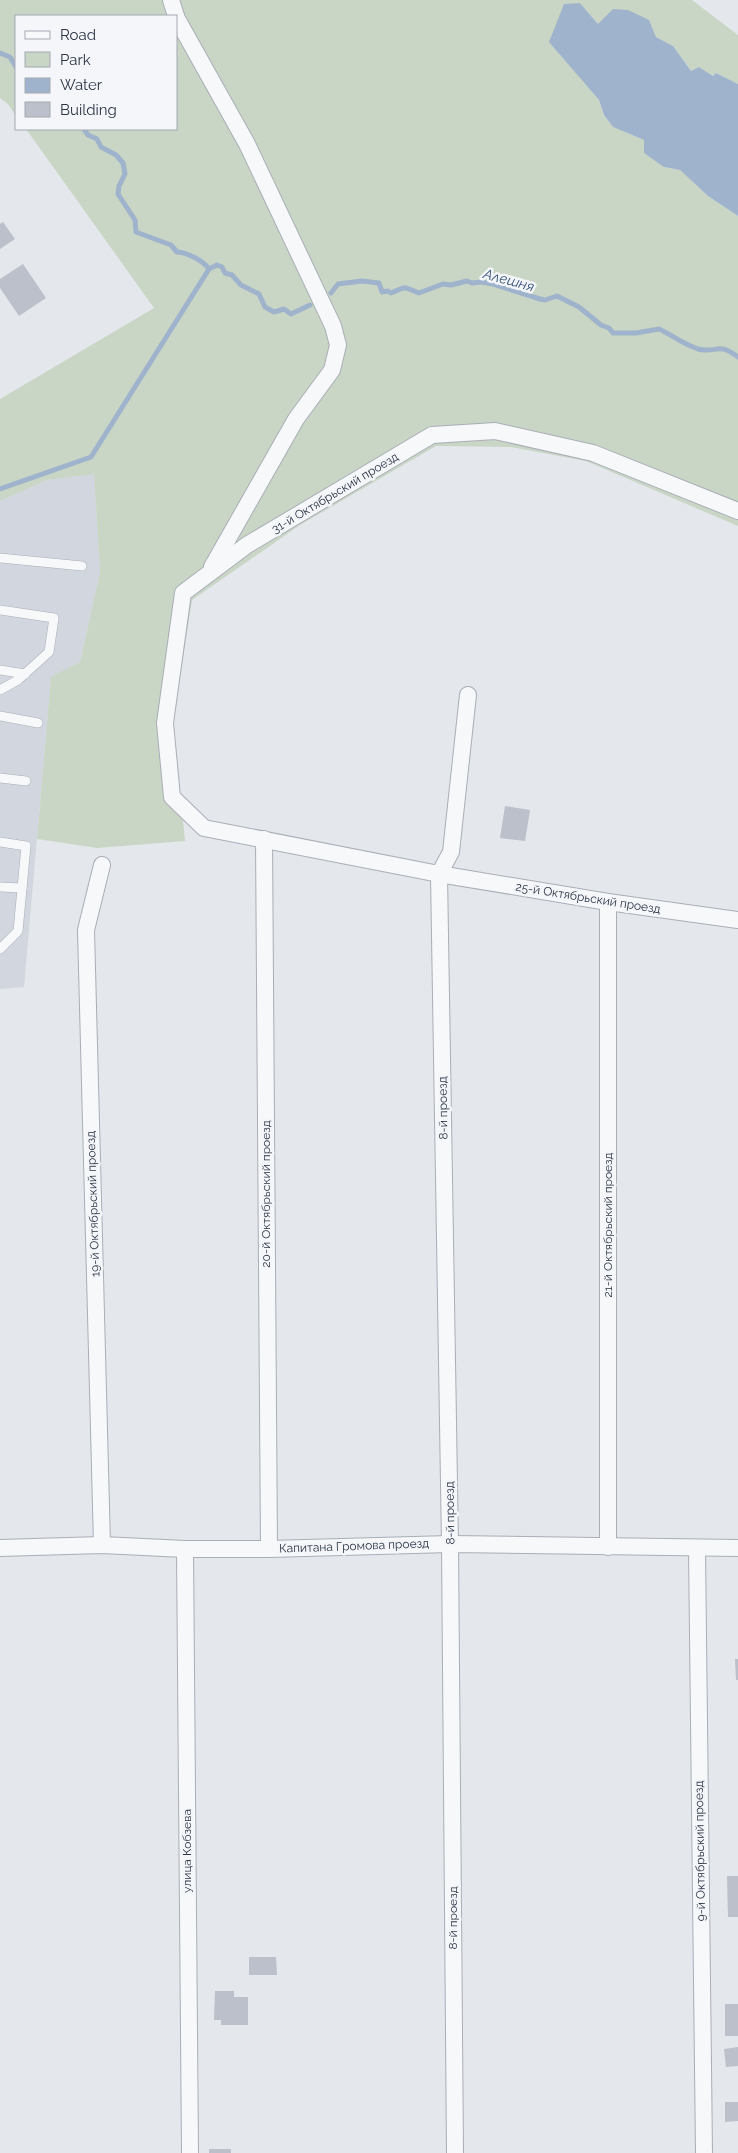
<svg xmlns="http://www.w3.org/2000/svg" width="738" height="2153" viewBox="0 0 738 2153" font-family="Raleway,sans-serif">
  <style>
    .built { fill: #d2d6de }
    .green { fill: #c9d6c5 }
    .water { fill: #9fb4cc }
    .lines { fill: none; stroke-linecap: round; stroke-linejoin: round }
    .stream { stroke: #9fb4cc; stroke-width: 5 }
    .building { fill: #bbc0ca }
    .service-casing { stroke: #a9aeb7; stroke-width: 10 }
    .minor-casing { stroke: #a9aeb7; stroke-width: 18 }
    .service { stroke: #f7f8fa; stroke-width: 9 }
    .minor { stroke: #f7f8fa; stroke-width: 16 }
    .labels { text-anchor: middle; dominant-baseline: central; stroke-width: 5; stroke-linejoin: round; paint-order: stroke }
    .street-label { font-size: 12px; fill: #2b3445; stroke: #f4f6f9 }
    .water-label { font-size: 14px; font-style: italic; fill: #34527a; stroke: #f4f6f9 }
  </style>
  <rect width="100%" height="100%" fill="#e4e7ec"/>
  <!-- built -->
  <path class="built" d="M94,473l6,99 -20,90 -29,16 -27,309 -24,2v-488l47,-21z"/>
  <!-- green -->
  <path class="green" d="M0,0h692l46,35v49l-22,-11 -3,3 -14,-9 -8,4 -18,-25 -17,-9 -7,-17 -51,4 -18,-21 -30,39 49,58 5,15 9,12 31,13 20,27 16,3 28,26 30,20v310l-152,-65 -75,-14 -75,-1 -136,79 -108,75 -19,123 12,118 -88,7 -60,-9 14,-162 29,-15 20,-90 -6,-98 -47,6 -47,21v-102l154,-91 -128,-179h150v-113h-160v100l-8,-12 -8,-6z"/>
  <!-- water -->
  <path class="water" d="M580,3l18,21 15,-15 15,1 21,10 7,17 17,9 18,25 8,-4 14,9 3,-3 22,11v132l-30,-20 -28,-26 -16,-3 -20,-14v-13l-31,-13 -9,-12 -5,-15 -50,-58 15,-38z"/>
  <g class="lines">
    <!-- stream -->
    <g class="stream">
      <path d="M0,53l10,4 6,10"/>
      <path d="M84,129l4,6 9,4 4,8 15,8 7,8 2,11 -6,12 -1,8 17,26 1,12 35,13 6,7c9,0 27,9 32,17l8,-4 5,2 3,6 7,2 9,10 18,9 6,13 9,5 10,-3 7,5 19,-9"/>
      <path d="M331,293l7,-9 24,-3 17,2 3,9 6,-1 3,2c18,-7 9,-7 28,0l24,-9 8,1 16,-4 5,2 9,-1 12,2 47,15 5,1 12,-4 22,11 22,18 8,3 4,5h23l23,-4c13,6 24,15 39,20 20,5 19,-8 40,8"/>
      <path d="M0,489l91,-32 118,-188"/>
    </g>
  </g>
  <!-- building -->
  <g class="building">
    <path d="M3,222l12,17 -15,10v-25z"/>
    <path d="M23,264l23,34 -27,18 -19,-28v-9z"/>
    <path d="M505,806l25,4 -5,31 -25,-3z"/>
    <path d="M735,1659h3v21h-2z"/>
    <path d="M727,1876h11v41h-10z"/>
    <path d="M249,1957h27l1,18h-28z"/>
    <path d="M215,1991h19v6h14v28h-27v-5h-7z"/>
    <rect x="725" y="2004" width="13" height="32"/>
    <path d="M738,2047v19l-12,1 -2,-18z"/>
    <path d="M725,2102h13v19l-13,1z"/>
    <rect x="209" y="2149" width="22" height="4"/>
  </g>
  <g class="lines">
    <!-- service casing -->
    <g class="service-casing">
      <g id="service">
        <path d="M0,558l82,8"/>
        <path d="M0,610l54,8 -5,34 -31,28 -18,10"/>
        <path d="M0,670l25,4"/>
        <path d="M0,716l38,7"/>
        <path d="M0,778l26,3"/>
        <path d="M0,842l26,4 -8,85 -18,18"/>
        <path d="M0,887l22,1"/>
      </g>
    </g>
    <!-- minor casing -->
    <g class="minor-casing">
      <g id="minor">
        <path d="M171,0l5,16"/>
        <path d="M176,17l71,127 86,182 5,19 -6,25 -36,49 -84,148"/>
        <path d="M738,511l-145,-58 -98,-22 -63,4 -185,110 -64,48 -18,130 7,74 32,31 235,46 169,28 130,18"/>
        <path d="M264,839l5,710"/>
        <path d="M608,902v645"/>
        <path d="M102,1545l-16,-615 16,-65"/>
        <path d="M0,1548l102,-3 83,4h84l181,-5 288,4"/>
        <path d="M185,1549l5,604"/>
        <path d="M697,1549l7,604"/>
        <path d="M455,2153l-5,-609 -11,-670 12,-22 17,-157"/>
      </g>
    </g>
    <!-- service -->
    <use href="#service" class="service"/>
    <!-- minor -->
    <use href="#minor" class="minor"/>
  </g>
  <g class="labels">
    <!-- street labels -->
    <g class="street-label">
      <text transform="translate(335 493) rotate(-31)">31-й Октябрьский проезд</text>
      <text transform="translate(588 898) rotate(9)">25-й Октябрьский проезд</text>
      <text transform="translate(443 1108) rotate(-91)">8-й проезд</text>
      <text transform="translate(266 1194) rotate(-90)">20-й Октябрьский проезд</text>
      <text transform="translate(93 1204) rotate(-92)">19-й Октябрьский проезд</text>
      <text transform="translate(608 1225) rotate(-90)">21-й Октябрьский проезд</text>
      <text transform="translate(450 1513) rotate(-91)">8-й проезд</text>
      <text transform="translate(354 1546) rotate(-2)">Капитана Громова проезд</text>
      <text transform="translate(187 1851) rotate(-90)">улица Кобзева</text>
      <text transform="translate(700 1851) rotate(-91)">9-й Октябрьский проезд</text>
      <text transform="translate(453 1918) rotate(-90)">8-й проезд</text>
    </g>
    <!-- water labels -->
    <g class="water-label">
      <text transform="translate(509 280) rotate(15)">Алешня</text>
    </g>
  </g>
  <!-- legend -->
  <rect x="15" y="15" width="162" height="115" fill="#f4f6f9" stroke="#a4a8b1"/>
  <rect x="25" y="31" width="25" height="8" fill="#f7f8fa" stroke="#a4a8b1"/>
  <text x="60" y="40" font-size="15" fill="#2b3445">Road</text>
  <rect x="25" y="52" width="25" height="15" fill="#c9d6c5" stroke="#a4a8b1"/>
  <text x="60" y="65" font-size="15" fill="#2b3445">Park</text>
  <rect x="25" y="78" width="25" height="15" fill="#9fb4cc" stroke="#a4a8b1"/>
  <text x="60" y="90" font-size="15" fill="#2b3445">Water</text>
  <rect x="25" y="102" width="25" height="15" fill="#bbc0ca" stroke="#a4a8b1"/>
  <text x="60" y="115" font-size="15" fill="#2b3445">Building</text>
</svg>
